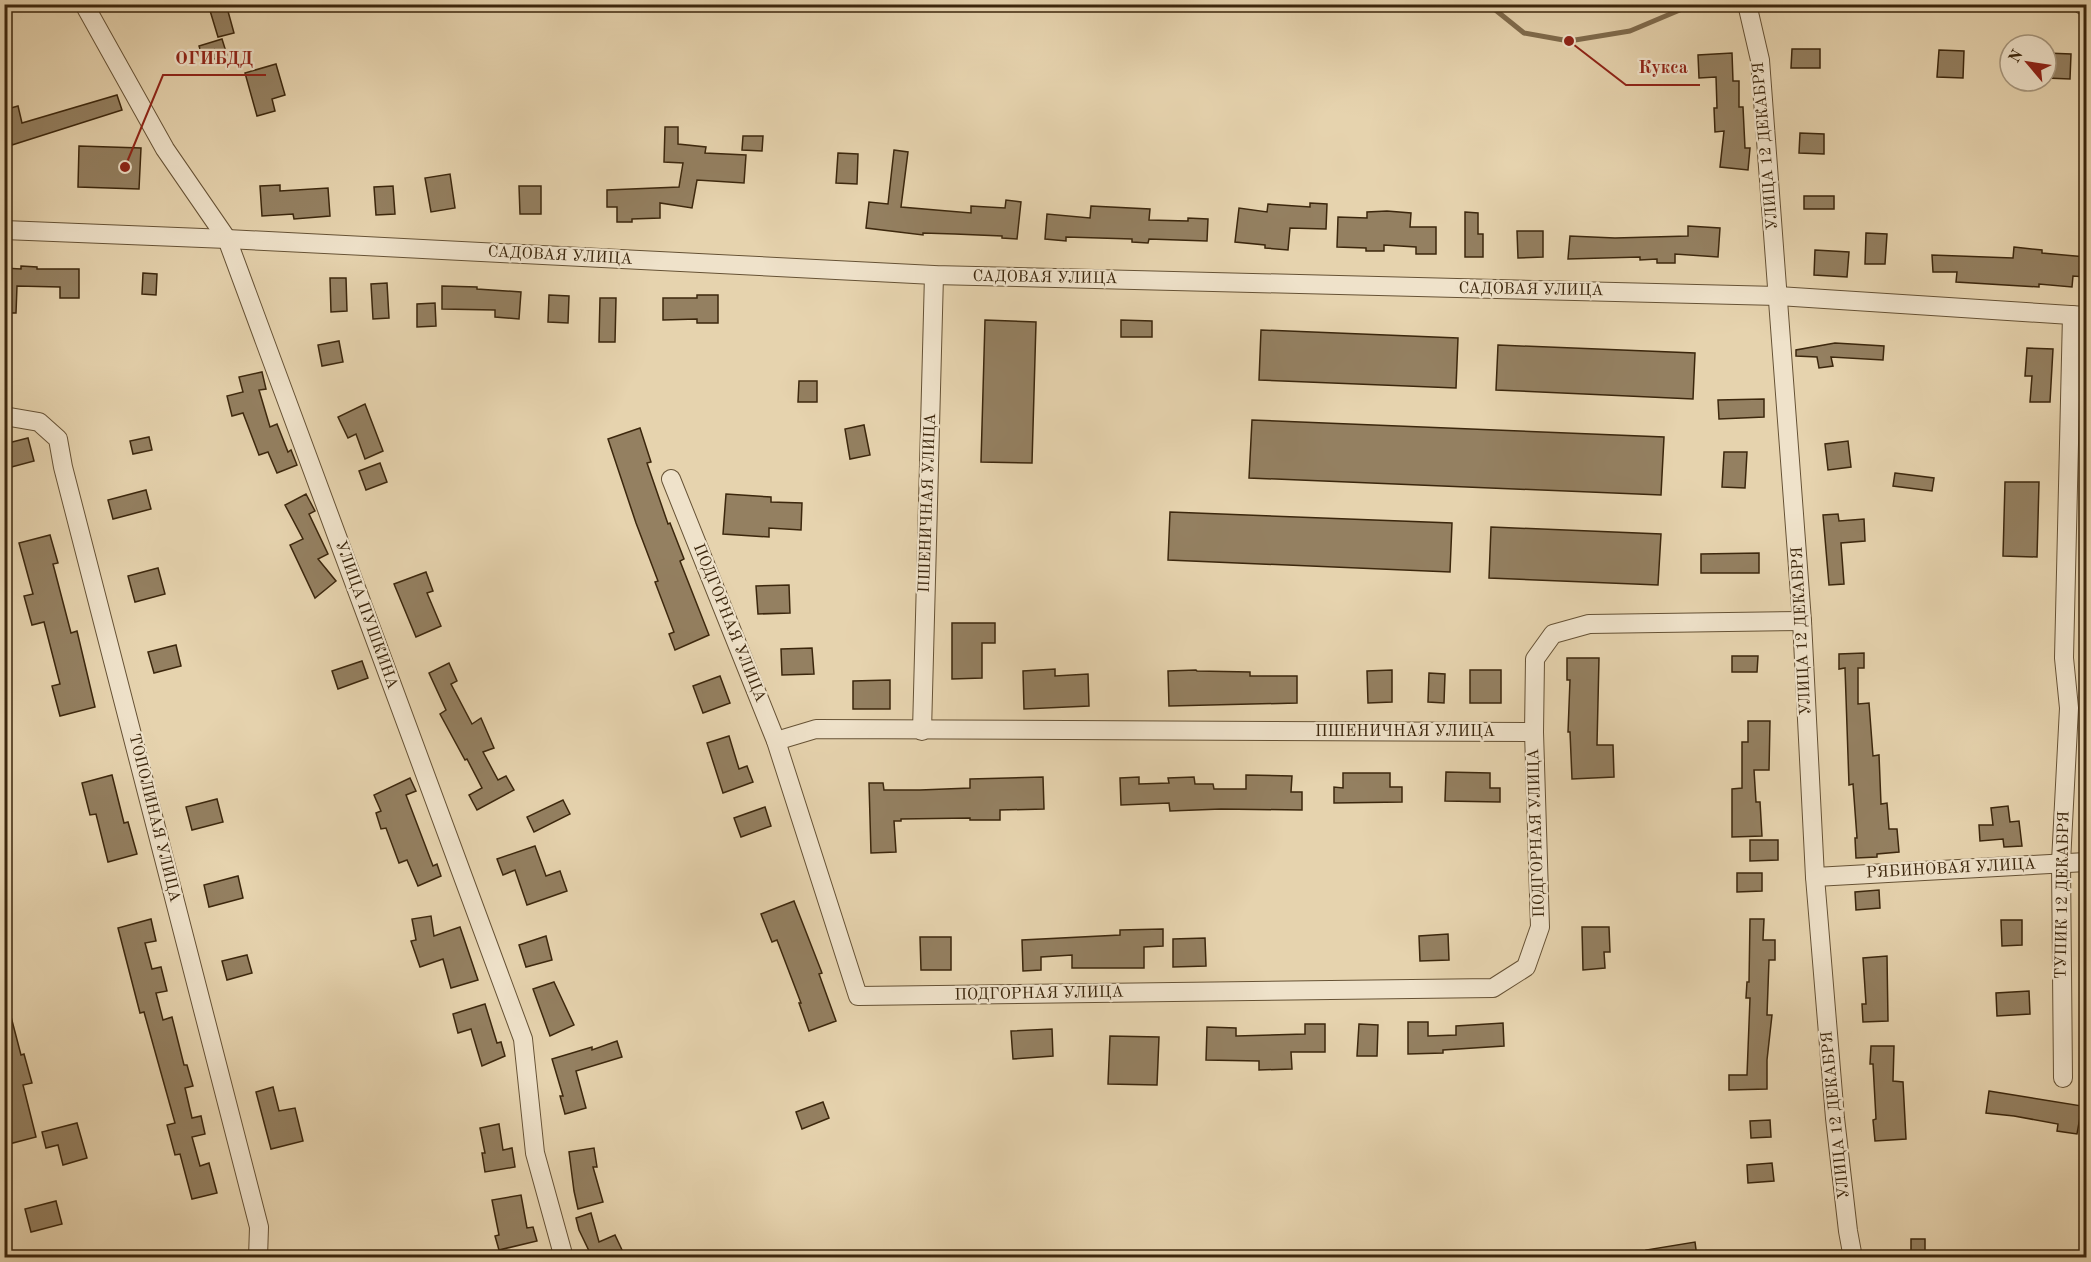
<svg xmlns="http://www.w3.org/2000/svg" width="2091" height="1262" viewBox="0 0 2091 1262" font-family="'Old Standard TT',serif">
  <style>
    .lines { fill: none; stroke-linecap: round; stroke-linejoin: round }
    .stream { stroke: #7f6b4d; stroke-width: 5 }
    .building { fill: #948061; stroke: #3c270d; stroke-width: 1.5 }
    .minor-casing { stroke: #665235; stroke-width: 20 }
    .minor { stroke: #efe2ca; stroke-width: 18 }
    .labels { text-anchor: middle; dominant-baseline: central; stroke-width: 4.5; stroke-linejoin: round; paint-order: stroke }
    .street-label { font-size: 16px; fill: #3c270d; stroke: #efe2ca }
    .leader { fill: none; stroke: #8f2418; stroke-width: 2 }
    .callout-dot { fill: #8f2418; stroke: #efe2ca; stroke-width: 2 }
    .callout-label { font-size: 18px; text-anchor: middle; font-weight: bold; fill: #8f2418; stroke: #efe2ca; stroke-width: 4.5; stroke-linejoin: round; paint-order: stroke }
  </style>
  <rect width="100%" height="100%" fill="#e6d3ae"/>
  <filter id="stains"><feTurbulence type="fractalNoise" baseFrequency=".00333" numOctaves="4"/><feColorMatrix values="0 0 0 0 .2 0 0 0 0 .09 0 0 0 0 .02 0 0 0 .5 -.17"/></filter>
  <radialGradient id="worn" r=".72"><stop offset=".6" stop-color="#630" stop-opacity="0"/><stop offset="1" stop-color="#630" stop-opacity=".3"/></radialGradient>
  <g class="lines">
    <!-- stream -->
    <path class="stream" d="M1488,4l36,29 45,8 61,-10 64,-27"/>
  </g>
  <!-- building -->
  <g class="building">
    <path d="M208,4h18l8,29 -16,4z"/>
    <path d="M222,39l5,16 -23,7 -5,-16z"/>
    <path d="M1792,49h28v19h-29z"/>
    <path d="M1939,50l25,1 -1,27 -26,-1z"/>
    <path d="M1732,53l1,28h6v26h4l2,41h5l-2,22 -28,-3 4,-36 -9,1 -1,-24h3l-1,-31 -17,1 -1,-23z"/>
    <path d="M2046,53l25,1 -1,25 -24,-1z"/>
    <path d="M276,64l9,31 -13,4 3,12 -18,5 -12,-43z"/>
    <path d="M117,95l5,15 -110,35 -8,-35 14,-4 4,17z"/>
    <path d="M665,127h13v17l28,3 -1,6 41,2 -2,28 -47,-3 -5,28 -32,-5v15l-28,1v3h-15v-15h-10v-17l72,-3 4,-24 -19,-1z"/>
    <path d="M1800,133l24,1v20l-25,-1z"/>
    <path d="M743,136h20l-1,15 -20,-1z"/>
    <path d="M79,146l62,2 -2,41 -61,-2z"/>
    <path d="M894,150l14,2 -7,55 70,6v-7l34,2 1,-8 15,2 -4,37 -15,-1v-2l-47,-2 -32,-1v2l-57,-7 3,-26 19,2z"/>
    <path d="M838,153l20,1 -1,30 -21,-1z"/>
    <path d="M450,174l5,34 -24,4 -6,-34z"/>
    <path d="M280,185v6l48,-3 2,28 -36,3 -1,-5 -31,2 -2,-30z"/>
    <path d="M393,186l2,28 -19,1 -2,-28z"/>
    <path d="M519,186h22v28h-21z"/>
    <rect x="1804" y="196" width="30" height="13"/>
    <path d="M1310,203l17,1 -1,25 -36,-1 -2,22 -23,-2v-3l-30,-3 4,-34 28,4 1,-8 42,3z"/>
    <path d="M1091,206l59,3 -1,11 39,1v-3l20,1 -1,22 -58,-2 -1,4 -16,-1v-3l-66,-2v4l-21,-2 2,-25 43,4z"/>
    <path d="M1387,211l24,2 -1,14h26v27h-20v-7l-32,-2v6h-18v-3l-29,-1 1,-30 29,1v-6z"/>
    <path d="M1465,212l13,1v21h5v23h-18z"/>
    <path d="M1688,226l32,2 -2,29 -43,-3v9h-18v-4l-17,1v-3l-72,2 2,-23 45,2 73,-2z"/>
    <path d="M1517,231h26v26l-25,1z"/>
    <path d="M1866,233l21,1 -2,30h-20z"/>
    <path d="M2014,247l28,3v3l44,4v20l-13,-1 -1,11 -33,-3v3l-83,-5 1,-10h-24l-1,-17 81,3z"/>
    <path d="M1815,250l34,2 -2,25 -33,-2z"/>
    <path d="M21,266l16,1v2h42v29h-19v-11l-43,-1 -1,27h-12v-45l17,1z"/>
    <path d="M143,273l14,1 -1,21 -14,-1z"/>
    <path d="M330,278h16l1,33 -16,1z"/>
    <path d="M387,283l2,35 -16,1 -2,-35z"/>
    <path d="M442,286l35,1v2l44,3 -2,27 -24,-2v-7l-53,-1z"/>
    <path d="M549,295l20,1 -1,27 -20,-1z"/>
    <path d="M697,295h21v28h-21v-4l-34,1v-22h34z"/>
    <path d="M600,298h16l-1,44h-16z"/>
    <path d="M435,303l1,23 -19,1v-23z"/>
    <path d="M985,320l51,2 -4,141 -51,-1z"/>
    <path d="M1121,320l31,1v16h-31z"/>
    <path d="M1261,330l197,8 -2,50 -197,-8z"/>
    <path d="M339,341l4,21 -21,4 -4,-21z"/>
    <path d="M1835,343l49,3 -1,14 -52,-3 2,9 -14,2 -2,-11 -21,-1v-6z"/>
    <path d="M1498,345l197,8 -2,46 -197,-9z"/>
    <path d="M2027,348l26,1 -3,53h-20l2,-26h-7z"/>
    <path d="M262,372l4,17 -7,1 11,37 7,-3 11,28 3,-2 6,15 -20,8 -9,-21 -9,3 -16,-42 -11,3 -5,-20 16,-4 -4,-15z"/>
    <path d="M799,381h18v21h-19z"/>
    <path d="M1764,399v18l-45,2 -1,-19z"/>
    <path d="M365,404l18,47 -18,8 -9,-25 -8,4 -10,-21z"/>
    <path d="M1252,420l412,17 -3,58 -412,-17z"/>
    <path d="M864,425l6,30 -20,4 -5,-30z"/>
    <path d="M640,428l11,34 -4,1 21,61 2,-1 14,36 -4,2 29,74 -34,15 -6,-16 5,-2 -19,-50 3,-1 -22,-58 -28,-84z"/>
    <path d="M149,437l3,13 -19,4 -3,-13z"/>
    <path d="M28,438l6,23 -30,8v-25z"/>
    <path d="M1848,441l3,26 -23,3 -3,-26z"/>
    <path d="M1724,452h23l-2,36 -23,-1z"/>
    <path d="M380,463l7,19 -21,8 -7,-19z"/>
    <path d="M1895,473l39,5 -2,13 -39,-5z"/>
    <path d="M2005,482h34l-2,75 -34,-1z"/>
    <path d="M146,490l5,19 -38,10 -5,-19z"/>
    <path d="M306,494l9,17 -6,3 19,40 -10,5 18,22 -21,17 -25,-53 13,-6 -18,-34z"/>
    <path d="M726,494l45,3v5l31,1 -1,27 -32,-2v9l-46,-3z"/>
    <path d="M1170,512l282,11 -2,49 -282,-12z"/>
    <path d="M1838,514l1,7 25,-2 1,22 -24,2 3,41 -15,1 -6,-70z"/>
    <path d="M1491,527l170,7 -3,51 -169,-7z"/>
    <path d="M50,535l8,28 -5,1 18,69 6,-2 18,76 -35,9 -8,-30 8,-2 -16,-62 -12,3 -8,-29 9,-2 -14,-51z"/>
    <path d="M1759,553v20h-58v-19z"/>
    <path d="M158,568l7,26 -30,8 -7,-26z"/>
    <path d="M426,572l7,19 -6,2 14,33 -25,11 -22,-53z"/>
    <path d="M789,585l1,28 -32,1 -2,-28z"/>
    <path d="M952,623h43v20h-13v35l-30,1z"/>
    <path d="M176,645l5,21 -27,7 -6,-21z"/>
    <path d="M812,648l2,26 -32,1 -1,-26z"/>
    <path d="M1864,653v15h-6v36l11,-1 4,53 6,-1 2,49 6,-1 2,26h8l2,23 -22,2v3l-21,1 -1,-20h2l-4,-54 -4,1 -4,-117 -6,1v-15z"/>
    <path d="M1732,656h26l-1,16h-25z"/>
    <path d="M1567,658h32l-2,87h16l1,32 -42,2 -2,-47h-2l2,-52h-3z"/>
    <path d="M362,661l6,17 -30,11 -6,-18z"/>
    <path d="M449,663l8,18 -6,3 21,40 9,-6 13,30 -11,4 15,28 8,-4 8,14 -37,20 -8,-15 13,-7 -15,-29 -2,1 -25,-46 6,-4 -17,-37z"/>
    <path d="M1055,669v7l33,-2 1,32 -65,3 -1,-38z"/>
    <path d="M1196,670l1,1 53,1v4h47v27l-128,3 -1,-35z"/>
    <path d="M1392,670v32l-24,1 -1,-32z"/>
    <rect x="1470" y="670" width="31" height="33"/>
    <path d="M1429,673l16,1 -1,29 -16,-1z"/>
    <path d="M720,676l10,27 -27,10 -10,-27z"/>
    <path d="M890,680v29h-37v-28z"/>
    <path d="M1748,721h22l-1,49h-15l2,32h4l2,34 -30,1v-48l10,-1v-46h6z"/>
    <path d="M729,736l10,33 8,-3 6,16 -30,11 -16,-50z"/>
    <path d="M1446,772l44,1v15h10v14l-55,-1z"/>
    <path d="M1343,773h47v14h12v15l-68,1v-16l9,1z"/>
    <path d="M112,775l12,48 4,-1 9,32 -29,8 -12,-48 -6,1 -8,-32z"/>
    <path d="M1246,775l46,1 -1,16h11v18l-81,-1 -51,2 -1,-8 -48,2 -1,-27 19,-1v7l30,-1 -1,-5 26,-1 1,7h18l1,5h32z"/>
    <path d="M1043,777l1,32 -44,1v10h-30v-2l-69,1v2h-7l2,31 -25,1 -2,-70h14l1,7h36l50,-2v-9z"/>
    <path d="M410,778l6,13 -10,4 27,71 4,-2 4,12 -23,10 -11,-26 -8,3 -13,-35 -5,1 -5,-16 5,-2 -7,-16z"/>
    <path d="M217,799l6,23 -31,8 -6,-23z"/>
    <path d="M563,800l7,14 -36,18 -7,-15z"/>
    <path d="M2008,806l2,16 9,-1 3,25 -18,1 -1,-8 -23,2 -1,-16h14l-2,-17z"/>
    <path d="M765,807l6,19 -30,11 -7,-19z"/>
    <path d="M1750,840h28v20l-28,1z"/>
    <path d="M535,846l11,30 14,-5 7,20 -40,14 -12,-35 -12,5 -6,-16z"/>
    <path d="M1737,873h25v18l-25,1z"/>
    <path d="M238,876l5,22 -34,9 -5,-22z"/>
    <path d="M1879,890l1,18 -24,2 -1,-18z"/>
    <path d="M794,901l28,72 -3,1 17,47 -27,10 -10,-28h2l-24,-63 -5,2 -11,-28z"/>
    <path d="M431,916l3,20 26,-9 18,53 -27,8 -8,-29 -23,8 -9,-26 5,-1 -4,-21z"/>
    <path d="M151,919l5,22 -11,2 7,26 9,-2 6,24 -11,2 7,27 9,-3 12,48h3l6,21 -8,2 7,30 9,-2 4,18 -13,3 8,29 9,-3 8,30 -25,6 -12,-45 -5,1 -8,-30 8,-2 -31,-111 -4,1 -22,-85z"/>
    <path d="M1750,919h14l-1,21h12v20h-6l-2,55h5l-5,45v29l-38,1v-15h18l3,-77h-4l1,-16h2z"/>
    <path d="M2001,920h21v25l-20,1z"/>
    <path d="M1582,927h27l1,25h-6l1,16 -22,2z"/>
    <path d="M1163,929v17l-19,1v21h-72v-13l-31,2v13l-18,1 -1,-31 98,-5v-5z"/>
    <path d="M1448,934l1,26 -29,1 -1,-25z"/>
    <path d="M546,936l6,24 -26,7 -7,-22z"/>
    <path d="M920,937h31v33h-30z"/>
    <path d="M1205,938l1,28 -33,1v-28z"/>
    <path d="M247,955l5,18 -25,7 -5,-19z"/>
    <path d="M1887,956l1,65 -25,1 -1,-18h4l-3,-46z"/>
    <path d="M554,982l20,43 -24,11 -17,-47z"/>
    <path d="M2029,991l1,23 -33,2 -1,-23z"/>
    <path d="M485,1004l12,39 4,-1 4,14 -23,10 -11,-37 -13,4 -5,-19z"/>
    <path d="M9,1009l12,46 3,-1 8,29 -9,2 13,52 -27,7 -5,-20v-114z"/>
    <path d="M1408,1022h20v14l28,-1v-9l47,-3 1,23 -61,4v3l-35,1z"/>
    <path d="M1305,1024h20v28h-34l1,17 -33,1v-9l-53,-1 1,-33 29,1v8l69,-2z"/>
    <path d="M1359,1024l19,1 -1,31h-20z"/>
    <path d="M1052,1029l1,27 -40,3 -2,-28z"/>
    <path d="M1110,1036l49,1 -2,48 -49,-1z"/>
    <path d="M617,1041l5,16 -46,14 10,37 -21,6 -5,-18h3l-11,-37 40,-12v3z"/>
    <path d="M1871,1046h23l-1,35 10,1 3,57 -31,2 -2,-21 3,-1 -3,-55h-3z"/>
    <path d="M273,1087l6,24 16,-3 8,33 -32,8 -15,-57z"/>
    <path d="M1989,1091l93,15 -5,28 -20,-3 1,-7 -44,-8 -28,-3z"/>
    <path d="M823,1102l6,16 -27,11 -6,-17z"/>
    <path d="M1770,1120l1,17 -20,1 -1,-17z"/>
    <path d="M77,1123l10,35 -24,7 -5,-20 -12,3 -4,-16z"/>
    <path d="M499,1124l4,26 9,-2 3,19 -30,5 -3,-19h3l-5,-25z"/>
    <path d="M594,1148l3,19h-4l10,35 -25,7 -4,-18 -5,-39z"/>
    <path d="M1772,1163l2,18 -26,2 -1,-18z"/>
    <path d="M521,1195l6,33 6,-1 4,14 -38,9 -4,-14 4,-1 -7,-35z"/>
    <path d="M56,1201l6,23 -31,8 -6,-23z"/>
    <path d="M591,1213l8,29 16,-7 8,17 -12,5h-19l-13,-27 -3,-12z"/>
    <rect x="1911" y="1239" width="14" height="17"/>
    <path d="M1695,1242l2,15h-50l-1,-7z"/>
  </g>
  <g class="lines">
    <!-- minor casing -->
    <g class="minor-casing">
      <g id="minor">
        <path d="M84,4l81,145 62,90 296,800 12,114 29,105"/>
        <path d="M1747,4l13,56 42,561 13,256 20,241 13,113 5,27"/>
        <path d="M2081,4l5,3"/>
        <path d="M4,230l223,9 707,36 844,21 308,20"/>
        <path d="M4,416l35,6 19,17 5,28 196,760 -1,31"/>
        <path d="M671,479l105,262 82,255 635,-8 33,-21 14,-40 -6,-195"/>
        <path d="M922,731l12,-456"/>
        <path d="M776,741l40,-12 718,3 1,-73 18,-25 36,-10 213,-3"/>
        <path d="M1815,877l271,-15"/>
        <path d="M2063,1078l-2,-216 8,-154 -5,-50 8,-343"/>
      </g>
    </g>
    <!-- minor -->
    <use href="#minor" class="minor"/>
  </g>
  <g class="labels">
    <!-- street labels -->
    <g class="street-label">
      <text transform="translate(1766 146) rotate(-95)">УЛИЦА 12 ДЕКАБРЯ</text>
      <text transform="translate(560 256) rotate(3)">САДОВАЯ УЛИЦА</text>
      <text transform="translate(1045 278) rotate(1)">САДОВАЯ УЛИЦА</text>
      <text transform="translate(1531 290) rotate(1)">САДОВАЯ УЛИЦА</text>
      <text transform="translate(928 503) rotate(-88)">ПШЕНИЧНАЯ УЛИЦА</text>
      <text transform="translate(366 615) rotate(70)">УЛИЦА ПУШКИНА</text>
      <text transform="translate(729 623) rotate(68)">ПОДГОРНАЯ УЛИЦА</text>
      <text transform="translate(1802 631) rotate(-93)">УЛИЦА 12 ДЕКАБРЯ</text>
      <text x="1405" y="732">ПШЕНИЧНАЯ УЛИЦА</text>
      <text transform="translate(154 818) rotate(76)">ТОПОЛИНАЯ УЛИЦА</text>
      <text transform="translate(1537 833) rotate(-92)">ПОДГОРНАЯ УЛИЦА</text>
      <text transform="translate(1951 869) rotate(-3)">РЯБИНОВАЯ УЛИЦА</text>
      <text transform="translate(2063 895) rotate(-89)">ТУПИК 12 ДЕКАБРЯ</text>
      <text transform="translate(1039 994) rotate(-1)">ПОДГОРНАЯ УЛИЦА</text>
      <text transform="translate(1836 1115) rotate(-96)">УЛИЦА 12 ДЕКАБРЯ</text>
    </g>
  </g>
  <!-- callouts -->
  <path class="leader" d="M125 167L163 75H266M1569 41L1626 85H1700"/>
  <g class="callout-dot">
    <circle cx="125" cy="167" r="6"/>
    <circle cx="1569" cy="41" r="6"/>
  </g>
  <g class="callout-label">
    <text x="214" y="64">ОГИБДД</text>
    <text x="1663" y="73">Кукса</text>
  </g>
  <!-- margin -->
  <rect width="2091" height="1262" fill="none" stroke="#e6d3ae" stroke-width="24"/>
  <rect x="6" y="6" width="2079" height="1250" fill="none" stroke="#3c270d" stroke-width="3"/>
  <rect x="12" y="12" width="2067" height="1238" fill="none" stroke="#3c270d" stroke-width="1.5"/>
  <!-- north arrow -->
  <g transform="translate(2028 63) rotate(299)"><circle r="28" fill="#efe2ca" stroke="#a7977e" stroke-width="1.5"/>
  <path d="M0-4.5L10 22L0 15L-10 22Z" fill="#8f2418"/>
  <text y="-9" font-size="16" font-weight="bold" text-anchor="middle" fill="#3c270d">N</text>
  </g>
  <rect width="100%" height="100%" filter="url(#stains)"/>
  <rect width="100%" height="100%" fill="url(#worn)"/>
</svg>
